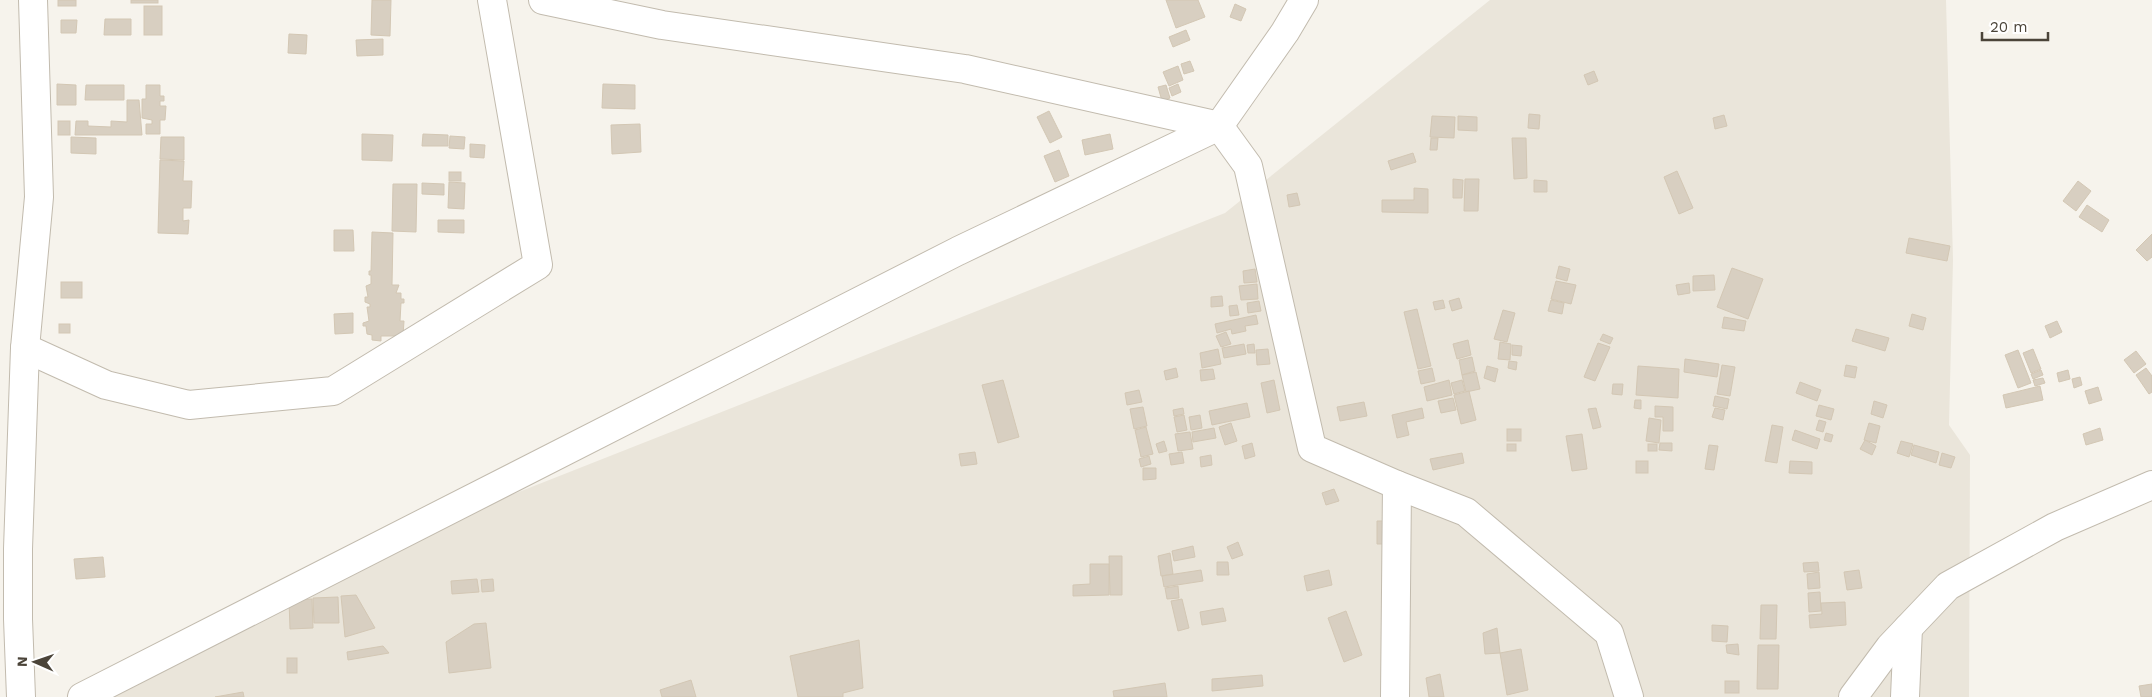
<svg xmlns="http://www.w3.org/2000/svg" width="2152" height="697" viewBox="0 0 2152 697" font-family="'Work Sans',sans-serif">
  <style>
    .residential { fill: #eae5da }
    .building { fill: #d8cfc1; stroke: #d3c7b4 }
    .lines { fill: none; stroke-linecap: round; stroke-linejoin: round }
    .minor-casing { stroke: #c2bbae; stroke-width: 30 }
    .minor { stroke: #fff; stroke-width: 28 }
  </style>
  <rect width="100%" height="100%" fill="#f6f3ec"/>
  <!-- residential -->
  <path class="residential" d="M1490,0h456l7,260 -4,165 21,30 -1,242h-1871l206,-120 921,-364z"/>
  <!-- building -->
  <g class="building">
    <rect x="58" y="0" width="18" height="6"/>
    <rect x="131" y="0" width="27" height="3"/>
    <path d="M372,0h19l-1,36 -19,-1z"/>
    <path d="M1166,0h32l7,17 -29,11z"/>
    <path d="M1235,4l11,5 -5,12 -11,-4z"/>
    <rect x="144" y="6" width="18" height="29"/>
    <path d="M105,19h26v16h-27z"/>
    <path d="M61,20h16l-1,13h-15z"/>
    <path d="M1186,30l4,10 -17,7 -4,-10z"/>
    <path d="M289,34l18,1 -1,19 -18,-1z"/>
    <path d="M383,39v16l-26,1 -1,-16z"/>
    <path d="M1190,61l4,10 -10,3 -3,-10z"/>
    <path d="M1178,66l5,14 -14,6 -6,-14z"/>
    <path d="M1594,71l4,10 -10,4 -4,-10z"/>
    <path d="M57,84l19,1v20h-19z"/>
    <path d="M603,84l32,1v24l-33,-1z"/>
    <path d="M1178,84l3,8 -9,4 -3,-8z"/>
    <path d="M86,85h38v15h-39z"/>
    <path d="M146,85h14v11h4v5h-4v5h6l-1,14h-5v14h-14v-10h6v-4l-10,-2v-19h4z"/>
    <path d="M1166,85l4,13 -8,3 -4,-14z"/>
    <path d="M127,100h12l3,35h-67l1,-14h12v5l23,1v-6l16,1z"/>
    <path d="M1049,111l13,26 -12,6 -13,-26z"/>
    <path d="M1529,114l11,1 -1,14 -11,-1z"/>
    <path d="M1724,115l3,11 -12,3 -2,-11z"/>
    <path d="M1432,116l23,1 -1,21 -24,-1z"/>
    <path d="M1458,116l19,1v14l-19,-1z"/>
    <rect x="58" y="121" width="12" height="14"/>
    <path d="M640,124l1,28 -29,2 -1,-29z"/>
    <path d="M362,134l31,1 -1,26 -30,-1z"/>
    <path d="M423,134l25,1v11h-26z"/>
    <path d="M1110,134l3,15 -28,6 -3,-15z"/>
    <path d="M450,136l15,1 -1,12 -15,-1z"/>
    <path d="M71,137l25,1v16l-25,-1z"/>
    <path d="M161,137h23v23l-24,-1z"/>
    <path d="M1431,138h7l-1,12h-7z"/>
    <path d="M1512,138h14l1,40 -13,1z"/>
    <path d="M470,144l15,1 -1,13 -14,-1z"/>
    <path d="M1059,150l10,26 -14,6 -11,-26z"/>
    <path d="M1413,153l3,9 -25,8 -3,-9z"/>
    <path d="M160,160l24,1 -1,20h9l-1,27h-8v13l6,-1 -1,14 -30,-1z"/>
    <path d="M1677,171l16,37 -14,6 -15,-37z"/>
    <rect x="449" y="172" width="12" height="9"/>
    <path d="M1453,179l10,1 -1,18h-9z"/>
    <path d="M1465,179h14l-1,32h-14z"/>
    <path d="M1534,180l13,1v11h-13z"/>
    <path d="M2078,181l13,10 -15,20 -13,-10z"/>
    <path d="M449,182l16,1 -1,26 -16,-1z"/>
    <path d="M422,183l22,1v11l-22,-1z"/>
    <path d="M393,184h24l-1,48 -24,-1z"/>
    <path d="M1414,188l14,1v24l-46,-1v-12h32z"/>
    <path d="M1297,193l3,12 -11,2 -2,-12z"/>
    <path d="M2087,205l22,15 -7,12 -23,-15z"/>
    <path d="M438,220h26v13l-26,-1z"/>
    <path d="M334,230h19l1,21h-20z"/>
    <path d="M372,232l21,1 -1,52h7l-3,8h5v6h3v4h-3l-1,18h4l-1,15h-22v5l-9,-1v-5l-5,-1 -1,-8h-3v-3l6,-2 -2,-14h3v-3l-5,-2v-5h3l-2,-11 5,-2v-9h-2v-4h2z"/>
    <path d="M2152,234v23l-5,4 -11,-11z"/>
    <path d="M1909,238l41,8 -3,15 -41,-8z"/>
    <path d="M1559,266l11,3 -3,12 -11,-3z"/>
    <path d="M1732,268l31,11 -15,40 -31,-12z"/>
    <path d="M1255,269l2,13 -13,1 -1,-12z"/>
    <path d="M1714,275l1,15 -22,1v-15z"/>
    <path d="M1556,281l20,4 -5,19 -20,-5z"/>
    <rect x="61" y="282" width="21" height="16"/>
    <path d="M1689,283l1,10 -12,2 -2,-10z"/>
    <path d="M1257,284l1,15 -17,1 -2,-14z"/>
    <path d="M1222,296l1,10 -12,1v-10z"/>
    <path d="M1459,298l3,10 -10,3 -3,-10z"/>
    <path d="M1443,300l2,8 -10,2 -2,-8z"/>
    <path d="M1551,300l13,3 -2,11 -14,-3z"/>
    <path d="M1259,301l2,10 -13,2 -1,-10z"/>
    <path d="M1237,305l2,10 -9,1 -1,-10z"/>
    <path d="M1417,309l14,57 -13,3 -14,-57z"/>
    <path d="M1503,310l12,3 -8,29 -13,-3z"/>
    <path d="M353,313v20l-18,1 -1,-20z"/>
    <path d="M1912,314l14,4 -3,12 -14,-4z"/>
    <path d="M1256,315l2,9 -13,2 1,5 -14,3 -1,-5 -14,4 -2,-9z"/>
    <path d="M1724,317l22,4 -2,10 -22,-3z"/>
    <path d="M2057,321l5,11 -12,6 -5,-12z"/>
    <rect x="59" y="324" width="11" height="9"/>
    <path d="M1856,329l33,9 -4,13 -33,-10z"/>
    <path d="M1226,332l5,12 -10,3 -5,-11z"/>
    <path d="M1603,334l10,4 -3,6 -10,-4z"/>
    <path d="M1468,340l3,15 -14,4 -4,-15z"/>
    <path d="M1500,342l11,2 -1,16 -12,-1z"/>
    <path d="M1598,343l12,4 -15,34 -11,-4z"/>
    <path d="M1244,344l2,10 -22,4 -2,-10z"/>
    <path d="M1254,344l1,9h-7l-1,-8z"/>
    <path d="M1512,345l10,1 -1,10 -9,-1z"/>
    <path d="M1218,349l3,15 -19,4 -2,-15z"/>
    <path d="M1268,349l2,15 -13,1 -1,-15z"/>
    <path d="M2033,349l8,20 -10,4 -8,-20z"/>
    <path d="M2018,350l13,33 -13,5 -13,-33z"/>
    <path d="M2136,351l10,13 -12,9 -10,-13z"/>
    <path d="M1472,357l3,14 -13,4 -3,-15z"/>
    <path d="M1685,359l34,5 -2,13 -33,-5z"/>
    <path d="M1509,361l8,1 -1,8 -8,-2z"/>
    <path d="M1722,365l13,2 -5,29 -13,-2z"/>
    <path d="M1846,365l11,2 -2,11 -11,-2z"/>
    <path d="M1487,366l11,3 -3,13 -11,-4z"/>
    <path d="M1638,366l41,3 -1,29 -42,-3z"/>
    <path d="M1176,368l2,9 -12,3 -2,-9z"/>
    <path d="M1432,368l3,13 -14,3 -3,-13z"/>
    <path d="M2146,368l6,8v16l-3,2 -13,-19z"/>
    <path d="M1213,369l2,10 -14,2 -1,-11z"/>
    <path d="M2041,370l2,5 -10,4 -2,-5z"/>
    <path d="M2068,370l2,9 -11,3 -2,-9z"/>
    <path d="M1476,372l4,17 -14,3 -4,-17z"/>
    <path d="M2080,377l2,8 -8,3 -2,-9z"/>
    <path d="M2043,378l2,5 -10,3 -2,-6z"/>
    <path d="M1003,380l16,57 -21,6 -16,-58z"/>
    <path d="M1274,380l6,30 -13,3 -6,-30z"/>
    <path d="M1449,380l3,15 -25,6 -3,-14z"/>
    <path d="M1462,380l3,11 -11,3 -3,-11z"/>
    <path d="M1800,382l21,8 -4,11 -21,-8z"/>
    <path d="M1613,384h10l-1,11 -10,-1z"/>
    <path d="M2040,386l3,14 -37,8 -3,-13z"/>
    <path d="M2098,387l4,13 -13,4 -4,-13z"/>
    <path d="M1139,390l3,12 -15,3 -2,-12z"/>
    <path d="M1469,391l7,29 -15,4 -7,-29z"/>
    <path d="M1715,396l14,3 -2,10 -14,-3z"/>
    <path d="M1453,398l3,12 -15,3 -3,-12z"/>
    <path d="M1635,400h6v9l-7,-1z"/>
    <path d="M1874,401l13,4 -4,13 -12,-4z"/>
    <path d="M1364,402l3,14 -27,5 -3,-14z"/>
    <path d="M1247,403l3,14 -38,8 -3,-14z"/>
    <path d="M1819,405l15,4 -3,11 -15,-4z"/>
    <path d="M1655,406l18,1v24h-10v-14h-8z"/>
    <path d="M1143,407l4,19 -13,3 -4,-20z"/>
    <path d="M1183,408l1,6 -10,2 -1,-6z"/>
    <path d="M1422,408l2,10 -18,4 3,13 -12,3 -5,-23z"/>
    <path d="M1596,408l5,19 -8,2 -5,-20z"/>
    <path d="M1715,408l10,2 -2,10 -11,-3z"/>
    <path d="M1184,415l3,15 -10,2 -3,-15z"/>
    <path d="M1200,415l2,13 -11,2 -2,-13z"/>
    <path d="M1649,418l12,2 -2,23 -13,-2z"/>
    <path d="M1819,420l7,2 -3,10 -7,-2z"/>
    <path d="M1231,423l6,18 -12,4 -6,-18z"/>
    <path d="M1869,423l11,3 -4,17 -12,-3z"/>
    <path d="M1772,425l11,2 -6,36 -12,-2z"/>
    <path d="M1146,427l7,27 -12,3 -6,-27z"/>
    <path d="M1214,428l2,10 -23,4 -1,-10z"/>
    <path d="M2100,428l3,12 -17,5 -3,-11z"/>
    <rect x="1507" y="429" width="14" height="12"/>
    <path d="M1795,430l25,9 -3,10 -25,-9z"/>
    <path d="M1190,432l3,17 -15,2 -3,-17z"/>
    <path d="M1826,433l7,2 -2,7 -7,-2z"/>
    <path d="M1582,434l5,35 -15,2 -6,-35z"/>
    <path d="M1865,440l11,6 -4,9 -12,-6z"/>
    <path d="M1164,441l3,10 -8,2 -3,-9z"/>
    <path d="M1901,441l12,3 -4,13 -12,-4z"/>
    <path d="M1252,443l3,13 -10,3 -3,-13z"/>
    <path d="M1660,443h12v8l-13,-1z"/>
    <rect x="1507" y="444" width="9" height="7"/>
    <rect x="1648" y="444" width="9" height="7"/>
    <path d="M1709,445l9,1 -4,24 -9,-1z"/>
    <path d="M1914,445l25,7 -3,11 -25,-8z"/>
    <path d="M975,452l2,12 -16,2 -2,-12z"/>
    <path d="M1182,452l2,11 -13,2 -2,-11z"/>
    <path d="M1462,453l2,10 -31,7 -3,-11z"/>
    <path d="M1942,453l13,4 -4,11 -12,-3z"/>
    <path d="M1211,455l1,10 -11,2 -1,-10z"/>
    <path d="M1149,456l2,8 -10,3 -2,-8z"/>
    <rect x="1636" y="461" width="12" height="12"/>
    <path d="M1790,461l22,1v12l-23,-1z"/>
    <path d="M1143,468h13v11l-13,1z"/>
    <path d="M1334,489l5,12 -13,4 -4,-12z"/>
    <path d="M1377,521h11l1,23h-12z"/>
    <path d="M1238,542l5,13 -11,4 -5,-12z"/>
    <path d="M1193,546l2,11 -21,4 -2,-10z"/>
    <path d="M1170,553l3,21 -12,2 -3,-20z"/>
    <path d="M1109,556h13v39h-12z"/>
    <path d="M103,557l2,20 -29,2 -2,-20z"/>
    <path d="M1217,562h11l1,13h-12z"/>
    <path d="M1818,562l1,9 -15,1 -1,-9z"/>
    <path d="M1090,564h19v31l-36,1v-11l17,-1z"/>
    <path d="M1201,570l2,11 -39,6 -2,-11z"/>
    <path d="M1329,570l3,15 -25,6 -3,-15z"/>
    <path d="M1859,570l3,18 -15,2 -3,-18z"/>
    <path d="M1819,572l1,16 -12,1 -1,-15z"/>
    <path d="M477,579l2,13 -27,2 -1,-13z"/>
    <path d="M493,579l1,12 -12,1 -1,-12z"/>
    <path d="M1178,586l1,12 -12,1 -2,-11z"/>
    <path d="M1820,592l1,19 -12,1 -1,-19z"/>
    <path d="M356,595l19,33 -30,9 -4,-41z"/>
    <path d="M338,597l1,26h-25l-1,-25z"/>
    <path d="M312,599l1,29 -23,1 -1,-29z"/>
    <path d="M1182,599l7,29 -11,3 -7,-30z"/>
    <path d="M1845,602l1,23 -36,3 -1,-13 13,-1 -1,-11z"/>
    <path d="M1761,605h16l-1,34h-16z"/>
    <path d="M1223,608l3,13 -24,4 -2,-13z"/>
    <path d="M1346,611l16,44 -18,7 -16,-44z"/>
    <path d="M486,623l5,45 -42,5 -3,-31 28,-18z"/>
    <path d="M1712,625l16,1 -1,16 -15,-1z"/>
    <path d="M1497,628l3,25 -15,1 -2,-21z"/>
    <path d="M859,640l4,48 -20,5v4h-45l-8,-41z"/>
    <path d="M1738,644l1,11 -12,-2 -1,-8z"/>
    <path d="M1758,645h21l-1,44h-21z"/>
    <path d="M383,646l6,7 -41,7 -1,-8z"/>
    <path d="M1521,649l7,41 -21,5 -7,-42z"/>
    <rect x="287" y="658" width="10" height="15"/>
    <path d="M1440,674l4,23h-15l-3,-19z"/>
    <path d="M1262,675l1,11 -51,5v-12z"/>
    <path d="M691,680l5,17h-34l-2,-7z"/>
    <rect x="1725" y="681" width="14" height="12"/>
    <path d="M1165,683l2,14h-53l-1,-6z"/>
    <path d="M2152,684v13h-11l-2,-11z"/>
    <path d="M243,692l1,5h-29z"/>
  </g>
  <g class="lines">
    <!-- minor casing -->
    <g class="minor-casing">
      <g id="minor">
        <path d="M543,0l119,25 303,44 254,57 29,40 64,282 85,37 -2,212"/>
        <path d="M25,348l81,37 83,20 144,-14 205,-126 -46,-265"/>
        <path d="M1397,485l69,27 143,121 20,64"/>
        <path d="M21,697l-3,-78v-70l7,-201 14,-151 -6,-197"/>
        <path d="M82,697l876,-446 261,-125 66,-94 19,-32"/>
        <path d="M1853,697l37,-50 58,-61 107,-59 97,-42"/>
        <path d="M1905,697l3,-69"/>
      </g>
    </g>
    <!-- minor -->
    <use href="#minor" class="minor"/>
  </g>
  <!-- north arrow -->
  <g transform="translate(35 662) rotate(272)" stroke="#ffffff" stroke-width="4" paint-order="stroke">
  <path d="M0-4L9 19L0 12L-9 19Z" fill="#4b4439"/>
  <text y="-8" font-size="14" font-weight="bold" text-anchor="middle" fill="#4b4439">N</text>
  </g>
  <!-- scale -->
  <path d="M1982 32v8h66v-8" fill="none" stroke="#4b4439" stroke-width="2.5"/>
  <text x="1990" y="32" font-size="15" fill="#4b4439" stroke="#ffffff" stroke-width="4" paint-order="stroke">20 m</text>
</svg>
